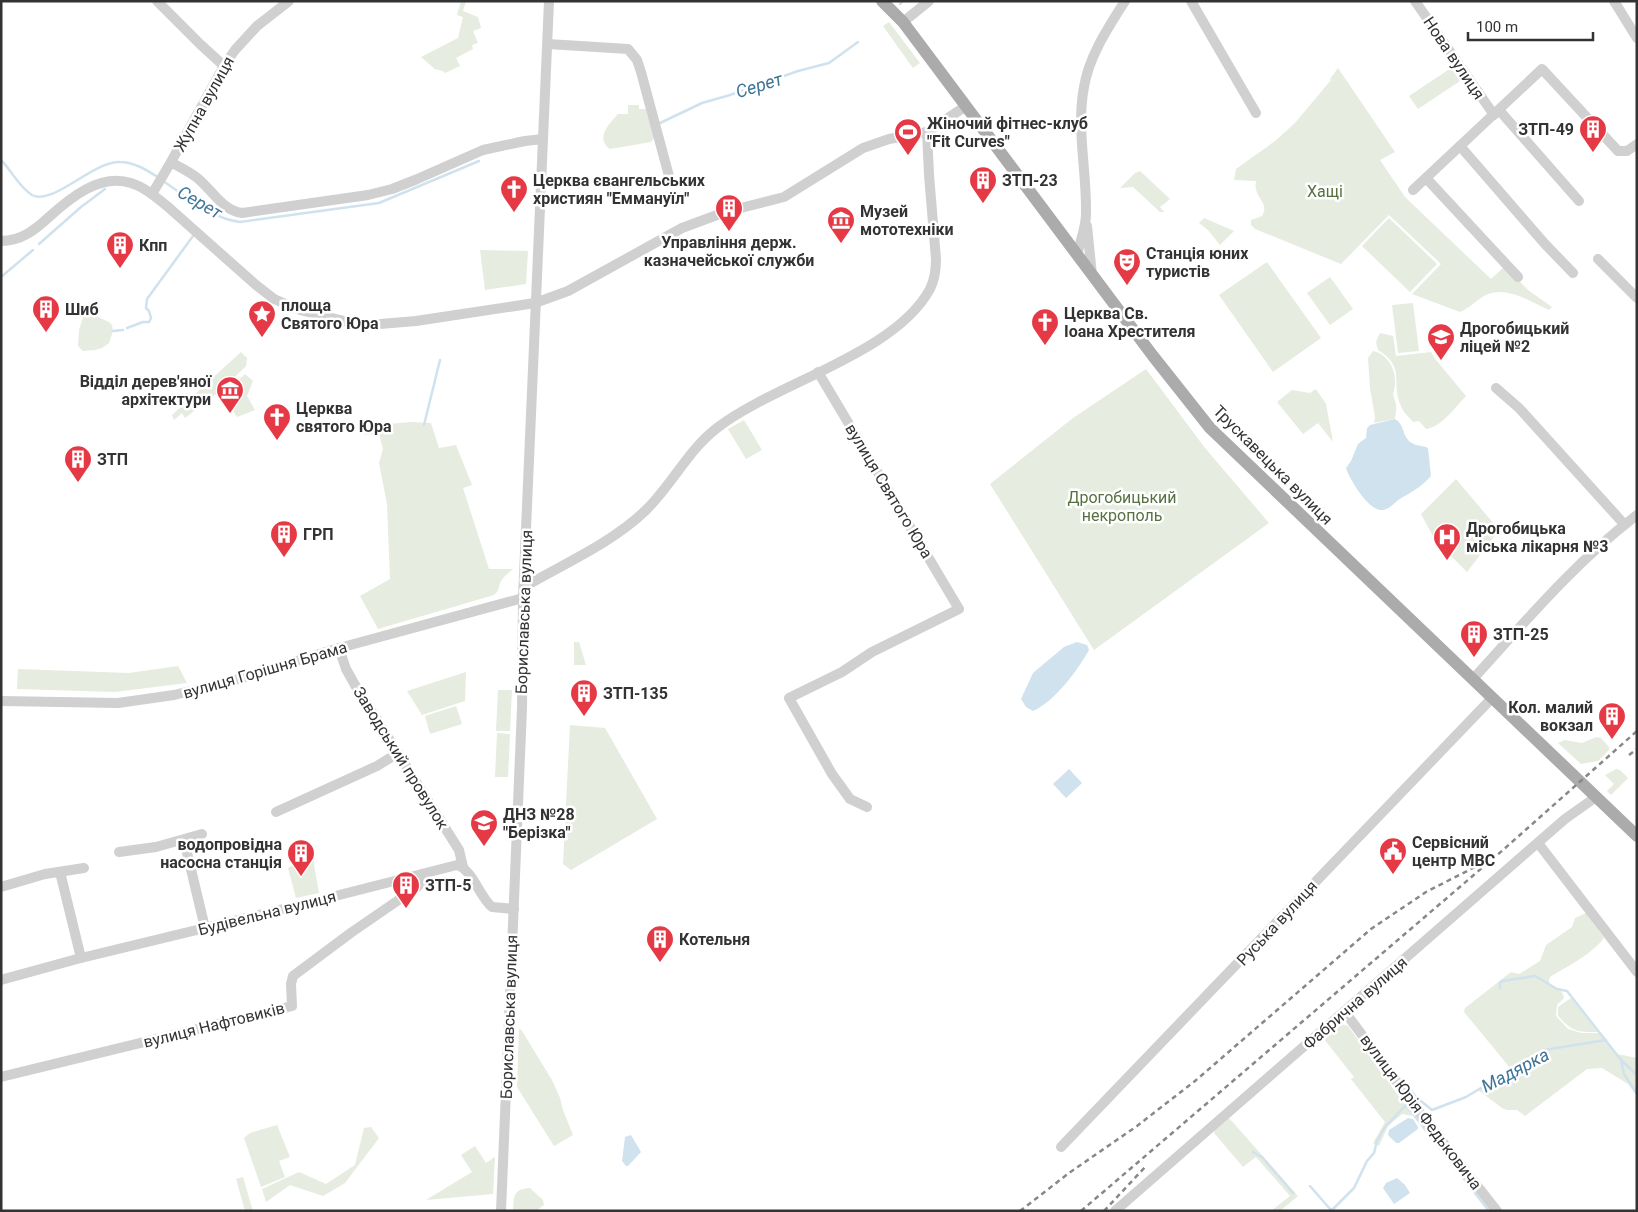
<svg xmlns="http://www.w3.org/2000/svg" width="1638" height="1212" viewBox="0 0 1638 1212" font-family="Roboto,sans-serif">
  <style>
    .green { fill: #e6ecdf }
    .water { fill: #cfe2ee }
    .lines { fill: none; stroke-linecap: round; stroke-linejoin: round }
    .stream { stroke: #cfe2ee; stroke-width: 2.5 }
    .minor { stroke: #d0d0d0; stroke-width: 10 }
    .major { stroke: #ababab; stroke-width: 12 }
    .rail { stroke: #888; stroke-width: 2.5; stroke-dasharray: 5 4; stroke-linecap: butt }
    .labels { text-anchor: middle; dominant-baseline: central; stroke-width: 5; stroke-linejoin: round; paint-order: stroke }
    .street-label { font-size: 16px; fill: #333; stroke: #fff }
    .poi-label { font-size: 16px; font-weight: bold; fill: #333; stroke: #fff; text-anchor: start }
    .park-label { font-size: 16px; fill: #56703f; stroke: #fff }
    .water-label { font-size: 18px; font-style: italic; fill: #3f7597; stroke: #fff }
  </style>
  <rect width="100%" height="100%" fill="#fff"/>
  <!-- green -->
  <g class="green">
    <path d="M461,1h5l-3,10 15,6 3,11 -8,3 5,12 -6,2 1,4 -17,9 4,8 -15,7 -2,-2 -8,-2 -14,-12 37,-19 5,-21 -6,-2z"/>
    <path d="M889,22l31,41 -7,5 -30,-42z"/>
    <path d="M1338,68l57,84 -15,8 25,37 86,82 14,-13 23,24 24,17 -3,3c-18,-8 -43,-25 -63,-15 -10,5 -16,13 -26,17l-48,-18 29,-30 -52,-49 -48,49 -86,-35 -4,-4v-5l11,-4c7,-12 -4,-16 -6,-27 -1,-3 0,-6 0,-8l-22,-1 2,-11 39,-28 20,-18 36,-43 -1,-1z"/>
    <path d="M1451,68l9,13 -42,28 -9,-13z"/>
    <path d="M628,105h11v4h7l8,29 -3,4 -41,7c-15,-11 -1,-25 8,-35h10z"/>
    <path d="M1140,171l30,28 -10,8 4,5h-4l-27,-25 -13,1 15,-15z"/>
    <path d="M1204,218l30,13 -14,14 -12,-15 -9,-7z"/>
    <path d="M1389,218l48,46 -27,28 -48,-46z"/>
    <path d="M480,250l48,1 -2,33 -41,6z"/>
    <path d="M1267,262l54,76 -48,34 -54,-77z"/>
    <path d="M1330,277l23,32 -23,16 -23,-32z"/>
    <path d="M1413,303l6,48 -21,2 -6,-48z"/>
    <path d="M85,311l24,11 3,3 1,6 -4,12 -7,5 -7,2 -12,1 -5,-5 1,-16z"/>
    <path d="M1380,333l13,3 3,20 35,-4 5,8 30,36c-10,10 -24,31 -40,33l-7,-8 -6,1c-4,-5 -10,-10 -12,-16 -11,-24 6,-38 -23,-56l-2,-8z"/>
    <path d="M1373,351c19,4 26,27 20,43 4,14 4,9 2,25l-21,4 1,-6 -5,-29 -2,-30z"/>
    <path d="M241,352l6,6 -1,8 -5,5 -21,20 -35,27 -3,-5 -8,7 -2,-5z"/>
    <path d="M1146,369l59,79 64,75 -175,127 -104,-166 83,-66z"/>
    <path d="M245,374l8,7 -6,15 8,14 -18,7 -14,-22z"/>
    <path d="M1316,389l10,15 7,38 -15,-19 -15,11 -26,-32 15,-12 18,3z"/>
    <path d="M744,420l18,30 -16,9 -18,-30z"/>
    <path d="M412,422l19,1 8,25 17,-3 16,40 -9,3 26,81h24c-5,4 -11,9 -13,14 -2,6 -1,8 -6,12l-116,34 -18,-33 30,-17 -3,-75 -8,-41 4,-14 -4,-15 -15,1 11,-10z"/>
    <path d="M1456,479l43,51 -32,42 -16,-16 6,-7 -10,-9 -6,6 -6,-6 -14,-26z"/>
    <path d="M574,642h5l7,23h-12z"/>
    <path d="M178,666l9,17 -72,9 -98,-3 1,-20 111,4z"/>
    <path d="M466,672l-1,29 -43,14 -15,-24z"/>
    <path d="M498,690h14l-2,41h-14z"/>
    <path d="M456,706l6,18 -32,10 -5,-18z"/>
    <path d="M570,725l35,3 52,91 -86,51 -8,-6z"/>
    <path d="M497,733l13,1 -2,43h-13z"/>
    <path d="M1596,737l5,1 8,9v3l-11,11 -17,3 -23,-21 7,-3 17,3z"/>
    <path d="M1616,769l4,1 8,8 -17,17 -4,-4 7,-7 -9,-9z"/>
    <path d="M313,859l6,34 -23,5 -8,-30 10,-5z"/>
    <path d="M1586,913l18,25c-12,16 -36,28 -54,39l-1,3 1,5c7,4 13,5 14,13l-7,7 -1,11 12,13 13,4h20l16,21 20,4v38l-9,-12 -26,-16 -15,1 -62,47 -8,-6h-10l-5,-2 -24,-18 33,-21 -47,-57 1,-4 46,-36 8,2 21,-13 6,-16 26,-18 3,-9z"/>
    <path d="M1571,998l27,34c-22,0 -25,0 -40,-16v-9z"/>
    <path d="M1341,1024l7,2 65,90 -11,-2 -14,12 -9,20 -6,-3 12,-21 -34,-43 3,-2 -30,-38z"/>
    <path d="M519,1028l3,3 30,49 8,18 3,12 10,25 -19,11 -37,-59z"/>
    <path d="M1229,1118l69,78 -18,15h-9l19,-15 -34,-39 -13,10 -29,-34 1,-3z"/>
    <path d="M277,1125l13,32 -11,4 6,16 -24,10 -17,-49 6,-5z"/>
    <path d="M371,1127l8,11 -34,45 -22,13 -33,-11 -24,17 -4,-13 37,-17 27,12 29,-19 9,-37z"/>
    <path d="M475,1146l11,17 9,-6 -2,37 -67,6 46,-28 -11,-17z"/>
    <path d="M243,1177l10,34h-8l-9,-32z"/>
    <path d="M530,1188l13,12 1,5 -8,6h-23c1,-15 0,-22 17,-23z"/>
  </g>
  <!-- water -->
  <g class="water">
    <path d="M1395,419c9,5 7,14 13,21 5,6 14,5 20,8l3,28c-8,9 -17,15 -28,21 -7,3 -12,12 -20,13 -14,2 -33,-30 -37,-42l5,-7 7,-17 8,-6 1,-10 3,-3z"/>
    <path d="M1077,642l10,3 2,5c-12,21 -34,51 -56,61l-7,-4 -5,-8 12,-26 31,-26z"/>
    <path d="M1069,769l13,14 -16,15 -13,-14z"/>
    <path d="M1408,1118l5,1 5,8v2l-19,14h-3l-8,-8 1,-5z"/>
    <path d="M631,1135l10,17 -13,14h-2l-4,-5 3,-24z"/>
    <path d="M1397,1178l8,7 5,8 -16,11 -11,-16 3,-5z"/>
  </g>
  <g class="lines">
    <!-- stream -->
    <g class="stream">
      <path d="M900,4l3,-3"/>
      <path d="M658,124l44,-21 28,-8 68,-24 31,-8 29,-21"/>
      <path d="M1,160c11,11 17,26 31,35 21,11 61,-34 88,-33 14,0 27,8 39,16"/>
      <path d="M163,181c23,15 49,38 77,41l139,-19 100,-42"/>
      <path d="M39,244l42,-37 24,-18"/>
      <path d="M1,277l32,-27"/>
      <path d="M127,328l16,-6h6l2,-4 -2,-7 -3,-3 1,-9 46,-63"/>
      <path d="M113,331l10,-1"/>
      <path d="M424,425l16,-65"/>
      <path d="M1500,988v-5l2,-2 33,-5 22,13 10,2 54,69 16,15"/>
      <path d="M1621,1060l3,14 13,20"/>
      <path d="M1403,1080l13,17 16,13 34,-13 78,-47 62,-10"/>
      <path d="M1253,1152l9,5 31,36"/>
      <path d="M1310,1186l20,23h3l21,-21 13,-27 7,-8 3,-12 8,-14 21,-22 83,106"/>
    </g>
    <!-- minor -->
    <g class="minor">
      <path d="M157,1l43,43 24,22"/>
      <path d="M1191,1l65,112"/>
      <path d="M1415,1l79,114"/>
      <path d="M1614,1l23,37"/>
      <path d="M903,22l26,-21"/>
      <path d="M548,44l80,5 9,11 4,12 28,104"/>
      <path d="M1499,110l80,91"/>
      <path d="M1460,146l85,98 28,29"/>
      <path d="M171,162c8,5 17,9 25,15 16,12 25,33 46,36l126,-18 24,-6 23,-9 68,-30 42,-9 18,-2"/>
      <path d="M1426,178l92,99"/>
      <path d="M1413,190l129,-121 76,82h9l10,-7"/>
      <path d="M152,194l19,-32 53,-96 11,-16 22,-24 32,-25"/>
      <path d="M1087,226l5,49"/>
      <path d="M1,241c20,0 34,-11 48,-24 21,-19 51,-44 82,-34 13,4 25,14 36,23l89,79 18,14 26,11 56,14 12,1 48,-4 119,-18 33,-12 114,-63 43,-16 59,-15 79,-49 26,-9 38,-7 39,-26"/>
      <path d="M1077,255c3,-13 9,-28 9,-41 1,-43 -10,-85 -2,-127 5,-31 24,-59 41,-86"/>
      <path d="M1598,259l39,39"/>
      <path d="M818,372l141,237 -87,43 -30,20 -53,26 43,76 18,25 17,8"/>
      <path d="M1496,388l23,20 105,116"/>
      <path d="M524,587c41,-24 86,-43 121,-76 27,-26 42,-60 72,-83 58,-45 178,-74 213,-139 5,-10 6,-20 6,-30l-7,-84 -2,-43"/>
      <path d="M339,648l7,21 9,16 104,165 4,17"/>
      <path d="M1473,679c52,-57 102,-117 164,-164"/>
      <path d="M1,701l117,2 56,-8 61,-15 97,-30 191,-52"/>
      <path d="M276,812l101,-46 21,-13"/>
      <path d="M184,840l21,88"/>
      <path d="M1538,843l99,129"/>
      <path d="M119,852l37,-5 46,-13"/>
      <path d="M60,872l21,86"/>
      <path d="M1,887l44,-13 39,-6"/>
      <path d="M1,980l76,-21 227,-55 153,-39c16,5 22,31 35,42l22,2"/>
      <path d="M1345,1012l75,101 77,98"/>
      <path d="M1,1077l291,-71 -1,-22 2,-8 59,-44 64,-44 7,-7 1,-7"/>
      <path d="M1061,1147l431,-449"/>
      <path d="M501,1211l21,-503 1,-110 26,-597"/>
      <path d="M1115,1211l450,-392 31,-22"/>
    </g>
    <!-- major -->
    <path class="major" d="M882,1l21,21 250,334 57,72 427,408"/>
    <!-- rail -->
    <g class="rail">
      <path d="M1629,755l8,-6"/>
      <path d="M1020,1211l49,-38 68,-47 58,-45 176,-152 55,-37 49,-25"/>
      <path d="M1081,1211l422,-361 134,-119"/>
      <path d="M1104,1211l43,-46"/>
    </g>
  </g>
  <!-- icons -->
  <defs>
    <g id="building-pin" transform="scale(1.4375)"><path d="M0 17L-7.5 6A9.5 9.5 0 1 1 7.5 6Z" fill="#e63946" stroke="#fff"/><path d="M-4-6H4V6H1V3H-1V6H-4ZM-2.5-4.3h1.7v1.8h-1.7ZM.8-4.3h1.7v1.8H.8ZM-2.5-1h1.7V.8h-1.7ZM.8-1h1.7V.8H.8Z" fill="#fff"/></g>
    <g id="stadium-pin" transform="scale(1.4375)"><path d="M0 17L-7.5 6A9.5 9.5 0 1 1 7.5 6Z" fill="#e63946" stroke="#fff"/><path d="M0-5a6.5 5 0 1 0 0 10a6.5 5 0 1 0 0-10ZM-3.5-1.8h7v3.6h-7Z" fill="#fff"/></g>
    <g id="church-pin" transform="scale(1.4375)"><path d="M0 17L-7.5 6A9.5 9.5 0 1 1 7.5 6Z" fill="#e63946" stroke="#fff"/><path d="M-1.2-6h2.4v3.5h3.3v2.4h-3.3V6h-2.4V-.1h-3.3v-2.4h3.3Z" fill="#fff"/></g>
    <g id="museum-pin" transform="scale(1.4375)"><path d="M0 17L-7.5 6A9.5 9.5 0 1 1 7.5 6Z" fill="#e63946" stroke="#fff"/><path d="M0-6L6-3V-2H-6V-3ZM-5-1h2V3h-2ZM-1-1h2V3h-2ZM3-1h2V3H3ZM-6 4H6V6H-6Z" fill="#fff"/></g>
    <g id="theatre-pin" transform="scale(1.4375)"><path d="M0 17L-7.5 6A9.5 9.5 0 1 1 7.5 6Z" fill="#e63946" stroke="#fff"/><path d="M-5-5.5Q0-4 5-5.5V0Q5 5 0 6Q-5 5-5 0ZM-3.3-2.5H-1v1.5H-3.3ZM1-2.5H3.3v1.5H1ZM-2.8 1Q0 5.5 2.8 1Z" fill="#fff"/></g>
    <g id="sight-pin" transform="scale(1.4375)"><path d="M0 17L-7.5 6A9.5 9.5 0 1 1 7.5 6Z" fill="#e63946" stroke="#fff"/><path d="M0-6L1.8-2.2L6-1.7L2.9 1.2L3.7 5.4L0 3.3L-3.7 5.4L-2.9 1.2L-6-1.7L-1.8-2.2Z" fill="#fff"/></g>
    <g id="school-pin" transform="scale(1.4375)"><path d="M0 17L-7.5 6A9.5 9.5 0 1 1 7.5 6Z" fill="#e63946" stroke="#fff"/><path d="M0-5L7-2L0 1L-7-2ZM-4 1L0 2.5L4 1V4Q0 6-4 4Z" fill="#fff"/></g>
    <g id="hospital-pin" transform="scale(1.4375)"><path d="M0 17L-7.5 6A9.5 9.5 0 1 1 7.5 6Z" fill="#e63946" stroke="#fff"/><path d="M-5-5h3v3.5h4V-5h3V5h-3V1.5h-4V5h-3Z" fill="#fff"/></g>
    <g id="civic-pin" transform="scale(1.4375)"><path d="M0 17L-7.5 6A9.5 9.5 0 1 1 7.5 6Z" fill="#e63946" stroke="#fff"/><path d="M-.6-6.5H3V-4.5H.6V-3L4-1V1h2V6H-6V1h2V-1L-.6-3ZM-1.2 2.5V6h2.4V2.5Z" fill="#fff"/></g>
  </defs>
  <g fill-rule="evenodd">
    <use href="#building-pin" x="1593" y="129"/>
    <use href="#stadium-pin" x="908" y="132"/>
    <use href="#building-pin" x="983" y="180"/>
    <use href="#church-pin" x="514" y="189"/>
    <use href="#building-pin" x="729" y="208"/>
    <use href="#museum-pin" x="841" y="220"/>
    <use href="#building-pin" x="120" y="245"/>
    <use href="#theatre-pin" x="1127" y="262"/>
    <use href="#building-pin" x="46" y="309"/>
    <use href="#sight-pin" x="262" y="314"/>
    <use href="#church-pin" x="1045" y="322"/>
    <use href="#school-pin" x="1441" y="337"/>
    <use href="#museum-pin" x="230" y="390"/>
    <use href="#church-pin" x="277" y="417"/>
    <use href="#building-pin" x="78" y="459"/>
    <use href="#building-pin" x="284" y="534"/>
    <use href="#hospital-pin" x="1447" y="537"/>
    <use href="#building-pin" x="1474" y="634"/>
    <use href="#building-pin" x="584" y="693"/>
    <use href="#building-pin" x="1612" y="716"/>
    <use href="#school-pin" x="484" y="823"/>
    <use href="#civic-pin" x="1393" y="851"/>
    <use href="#building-pin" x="301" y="853"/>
    <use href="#building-pin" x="406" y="885"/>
    <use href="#building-pin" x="660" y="939"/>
  </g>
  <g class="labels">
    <!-- street labels -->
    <g class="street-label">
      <text transform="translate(1454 58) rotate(56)">Нова вулиця</text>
      <text transform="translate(204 104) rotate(-61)">Жупна вулиця</text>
      <text transform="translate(1273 465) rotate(45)">Трускавецька вулиця</text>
      <text transform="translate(889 491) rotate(59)">вулиця Святого Юра</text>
      <text transform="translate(524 612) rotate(-88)">Бориславська вулиця</text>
      <text transform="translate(265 670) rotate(-16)">вулиця Горішня Брама</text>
      <text transform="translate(401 758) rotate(58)">Заводський провулок</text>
      <text transform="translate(267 913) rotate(-14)">Будівельна вулиця</text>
      <text transform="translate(1277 923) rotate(-47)">Руська вулиця</text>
      <text transform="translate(1355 1003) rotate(-41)">Фабрична вулиця</text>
      <text transform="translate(509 1017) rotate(-88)">Бориславська вулиця</text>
      <text transform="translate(214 1025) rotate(-14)">вулиця Нафтовиків</text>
      <text transform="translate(1421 1112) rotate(53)">вулиця Юрія Федьковича</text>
    </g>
    <!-- poi labels -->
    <g class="poi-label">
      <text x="927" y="123">Жіночий фітнес-клуб<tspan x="927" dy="18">"Fit Curves"</tspan></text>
      <text x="1574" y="129" text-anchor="end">ЗТП-49</text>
      <text x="533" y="180">Церква євангельських<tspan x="533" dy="18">християн "Еммануїл"</tspan></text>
      <text x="1002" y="180">ЗТП-23</text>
      <text x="860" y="211">Музей<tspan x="860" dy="18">мототехніки</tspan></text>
      <text x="729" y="242" text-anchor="middle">Управління держ.<tspan x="729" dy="18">казначейської служби</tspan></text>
      <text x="139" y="245">Кпп</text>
      <text x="1146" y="253">Станція юних<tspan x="1146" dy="18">туристів</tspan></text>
      <text x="281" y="305">площа<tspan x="281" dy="18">Святого Юра</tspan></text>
      <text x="65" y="309">Шиб</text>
      <text x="1064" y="313">Церква Св.<tspan x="1064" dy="18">Іоана Хрестителя</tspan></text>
      <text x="1460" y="328">Дрогобицький<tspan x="1460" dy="18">ліцей №2</tspan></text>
      <text x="211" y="381" text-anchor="end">Відділ дерев'яної<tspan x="211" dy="18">архітектури</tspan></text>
      <text x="296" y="408">Церква<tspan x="296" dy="18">святого Юра</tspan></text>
      <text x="97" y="459">ЗТП</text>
      <text x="1466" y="528">Дрогобицька<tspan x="1466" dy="18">міська лікарня №3</tspan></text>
      <text x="303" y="534">ГРП</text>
      <text x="1493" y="634">ЗТП-25</text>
      <text x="603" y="693">ЗТП-135</text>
      <text x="1593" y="707" text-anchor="end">Кол. малий<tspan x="1593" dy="18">вокзал</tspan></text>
      <text x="503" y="814">ДНЗ №28<tspan x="503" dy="18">"Берізка"</tspan></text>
      <text x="1412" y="842">Сервісний<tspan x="1412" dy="18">центр МВС</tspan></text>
      <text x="282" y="844" text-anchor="end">водопровідна<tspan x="282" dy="18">насосна станція</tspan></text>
      <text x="425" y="885">ЗТП-5</text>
      <text x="679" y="939">Котельня</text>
    </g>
    <!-- park labels -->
    <g class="park-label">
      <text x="1325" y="191">Хащі</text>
      <text x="1122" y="497">Дрогобицький<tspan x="1122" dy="18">некрополь</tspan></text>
    </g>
    <!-- water labels -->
    <g class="water-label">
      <text transform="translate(759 85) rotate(-17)">Серет</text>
      <text transform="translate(200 202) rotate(30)">Серет</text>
      <text transform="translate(1515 1070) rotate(-28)">Мадярка</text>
    </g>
  </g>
  <!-- border -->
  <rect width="1638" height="1212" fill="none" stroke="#333333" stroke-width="5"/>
  <!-- scale -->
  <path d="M1468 32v8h125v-8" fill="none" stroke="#333333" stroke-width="2.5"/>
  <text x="1476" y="32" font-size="15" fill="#333333" stroke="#ffffff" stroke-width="4" paint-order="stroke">100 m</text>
</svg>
